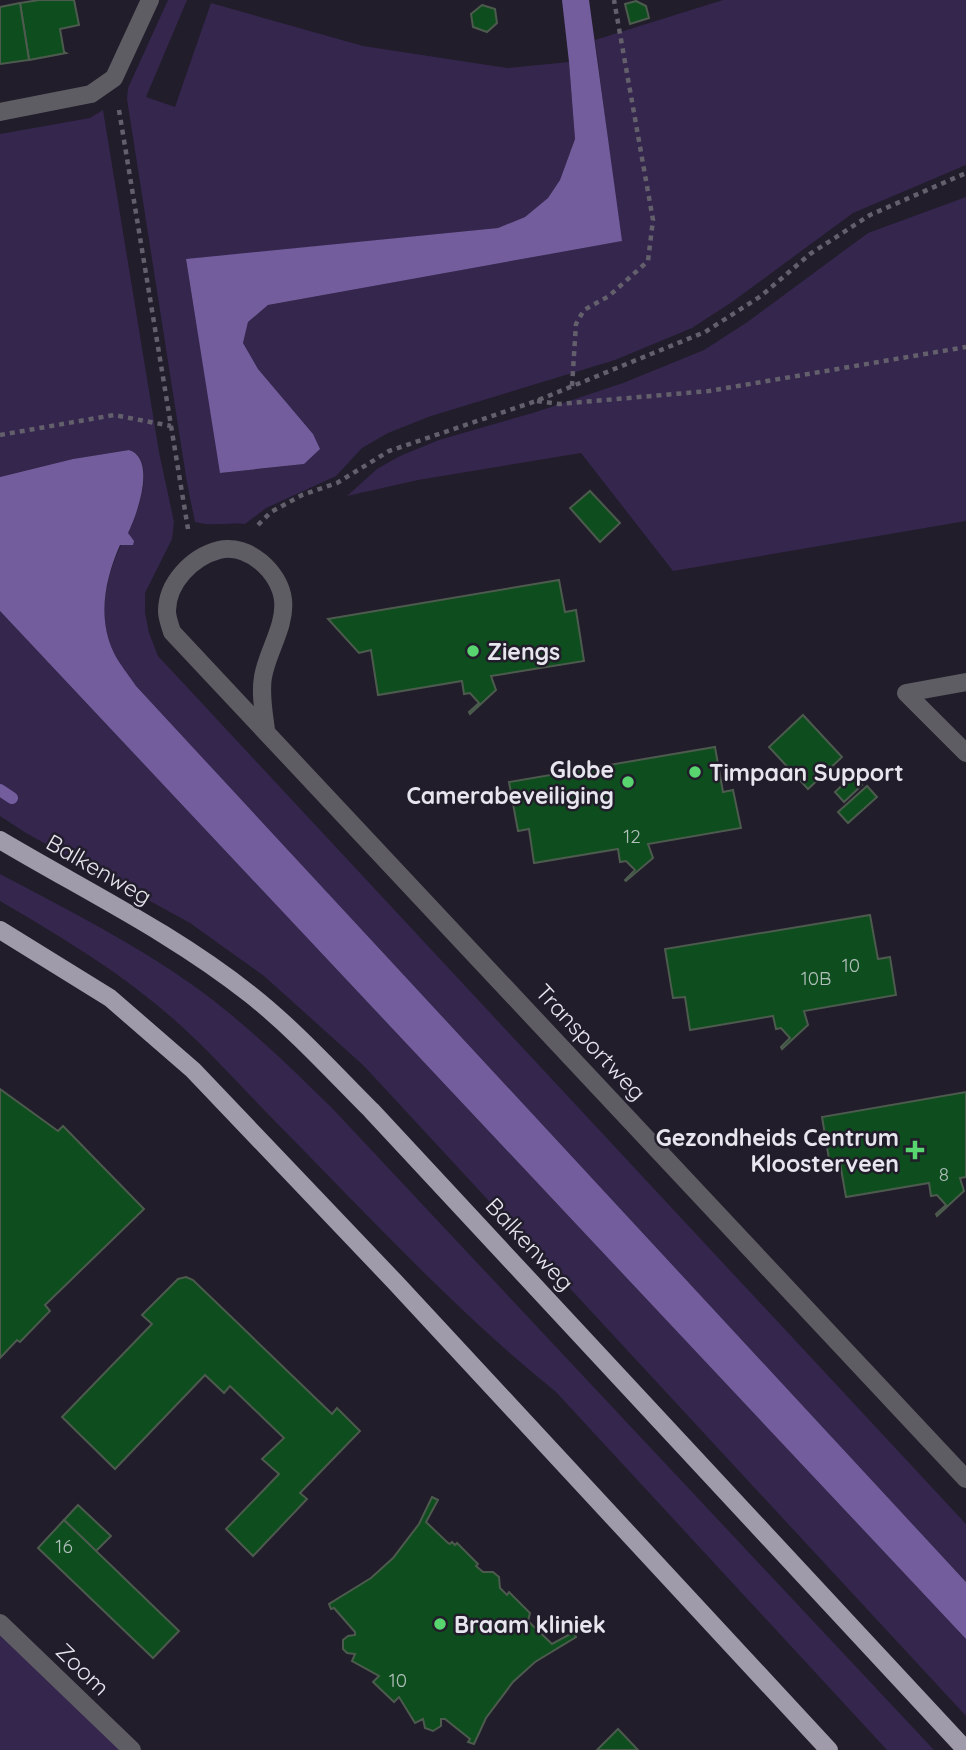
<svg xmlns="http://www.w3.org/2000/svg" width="966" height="1750" viewBox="0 0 966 1750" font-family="Quicksand,sans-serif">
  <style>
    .green { fill: #35264e }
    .water { fill: #735d9d }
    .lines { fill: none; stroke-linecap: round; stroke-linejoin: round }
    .stream { stroke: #735d9d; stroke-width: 12 }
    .building { fill: #0e4e1e; stroke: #4d5a4e; stroke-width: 2 }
    .path { stroke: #63606c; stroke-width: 4.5; stroke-dasharray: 5 5; stroke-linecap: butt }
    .minor { stroke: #5f5d64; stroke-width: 18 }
    .major { stroke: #a09baa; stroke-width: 18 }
    .poi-dot { fill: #58d56f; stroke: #211d2a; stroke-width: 2.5 }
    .labels { text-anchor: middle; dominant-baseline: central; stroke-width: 5; stroke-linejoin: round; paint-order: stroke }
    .number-label { font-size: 19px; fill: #b1bfba }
    .poi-label { font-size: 23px; font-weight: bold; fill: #e7e5ee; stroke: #211d2a; text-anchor: start }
    .street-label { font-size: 23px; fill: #e7e5ee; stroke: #211d2a }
  </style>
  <rect width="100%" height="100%" fill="#211d2a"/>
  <!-- green -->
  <g class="green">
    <path d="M168,0h19l-41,97 29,10 36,-104 152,43 144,22 62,-6 6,77 -15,41 -12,18 -23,19 -27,11 -312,32 35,213 83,-9 9,-30 -55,-65 -15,-26 5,-21 20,-17 353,-64 -26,-201 128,-40h243v165l-113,48 -121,89 -40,26 -77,32 -184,56 -43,17 -26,15 -26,28 -70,32 -21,16c-17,-2 -34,3 -50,-2l-8,-39 -60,-384 1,-11z"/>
    <path d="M103,110l56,342 15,70 -2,17 -27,54v20l4,20 9,23 808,868v58l-830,-896c-7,-11 -16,-21 -22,-33 -17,-35 -9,-74 7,-108h11l-4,-12c9,-18 30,-74 1,-83l-56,9 -73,18v-343l90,-16z"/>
    <path d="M966,197v324l-293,50 -92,-118 -163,27 -71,16 30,-27 23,-13 39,-16 97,-28 87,-29 81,-33 42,-27 122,-90z"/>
    <path d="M0,611l966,1028v77l-602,-650 -100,-90 -74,-53 -164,-90 -26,-17z"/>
    <path d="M0,874c66,35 134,69 194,112 49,35 94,79 137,121l603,643h-47l-331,-358c-104,-84 -196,-185 -291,-281 -28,-29 -56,-60 -86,-87 -54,-49 -116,-86 -179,-123z"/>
    <path d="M0,1623l132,127h-132z"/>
  </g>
  <!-- water -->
  <g class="water">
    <path d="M562,0h27l33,241 -354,64 -20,17 -5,21 15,26 55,65 7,15 -16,15 -84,9 -34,-214 312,-31 27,-11 23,-19 12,-18 15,-41 -6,-77z"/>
    <path d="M129,450c28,9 8,65 -1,83l6,8 -1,4h-13c-15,34 -23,73 -6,108 6,12 15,22 22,33l830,896v57l-966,-1028v-134l73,-18z"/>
  </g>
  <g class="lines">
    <!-- stream -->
    <path class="stream" d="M0,790l12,8"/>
  </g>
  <!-- building -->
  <g class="building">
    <path d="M39,0h35l5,25 -19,4 4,23 2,1 -37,7 -9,-57z"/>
    <path d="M636,1l10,5 3,12 -19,6 -5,-20z"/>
    <path d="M20,3l9,57 -29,4v-57z"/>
    <path d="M482,5l13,4 2,14 -10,9 -14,-5 -2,-13z"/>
    <path d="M590,491l30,32 -20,19 -30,-34z"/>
    <path d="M559,580l6,32 11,-2 8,51 -93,15 5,14 -26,24 -1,-2 10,-9 -9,-10 -6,1 -2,-13 -84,14 -7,-45 -12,3 -31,-34z"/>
    <path d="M803,715l39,42 -34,32 -39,-42z"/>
    <path d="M715,747l8,45 10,-2 8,38 -93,16 5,14 -27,23 -1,-1 10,-10 -9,-9 -6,1 -2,-13 -84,14 -5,-34 -11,2 -9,-49z"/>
    <path d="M853,775l9,10 -18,17 -9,-10z"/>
    <path d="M867,786l10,11 -29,26 -10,-11z"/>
    <path d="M870,915l8,44 12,-2 6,38 -92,16 4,14 -26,24 -1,-2 9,-9 -9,-10 -5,1 -3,-13 -83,14 -5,-33 -12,1 -8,-49z"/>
    <path d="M0,1089l58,42 5,-5 81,83 -99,96 5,6 -30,31 -3,-2 -17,18z"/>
    <path d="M966,1092v85l-6,1 4,13 -27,25 -1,-2 10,-9 -9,-10 -6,1 -2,-13 -83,14 -6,-34 -10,2 -8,-48z"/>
    <path d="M186,1277l7,3 139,134 5,-6 23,23 -60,62 7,6 -54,57 -27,-27 53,-55 -17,-15 22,-21 -54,-52 -6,7 -19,-18 -90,94 -53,-52 90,-93 -10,-9 36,-36z"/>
    <path d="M432,1497l6,3 -12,22 22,21 2,1 2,-2 3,3 2,-2 21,21 -2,2 7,6h10l6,5 1,11 7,7 2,-3 21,21 -2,8 24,23 22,-12 2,5 -41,25 -22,20 -27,36 -12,26 -6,-2 2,-3 -25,-20h-4v7l-8,5 -8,-3 -2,-9 -8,4 -16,-26 -5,5 -21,-20 6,-6 -27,-15 3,-7 -8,-1 -4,-4v-9l5,-4 7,-1v-3l-21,-24 -3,1 -2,-5 42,-26 22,-20 26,-34z"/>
    <path d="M78,1505l33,31 -15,15 -32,-31z"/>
    <path d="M64,1520l115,111 -26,27 -115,-110z"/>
    <path d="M618,1729l20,21h-41z"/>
  </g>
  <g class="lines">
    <!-- path -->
    <g class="path">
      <path d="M119,110l69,419"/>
      <path d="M572,386l4,-62 8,-14 25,-14 39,-35 5,-41 -39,-220"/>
      <path d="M537,401l22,3 150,-13 257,-44"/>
      <path d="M0,435l114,-20 57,11"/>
      <path d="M258,525l13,-13 31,-17 35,-12 52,-32 147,-50 169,-69 56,-36 49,-42 60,-39 96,-42"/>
    </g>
    <!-- minor -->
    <g class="minor">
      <path d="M0,112l91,-18 23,-16 36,-78"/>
      <path d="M966,682l-60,11 60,60"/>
      <path d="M266,730c-2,-16 -6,-36 -3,-53 4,-25 23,-51 20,-77 -3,-28 -35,-57 -64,-50 -27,7 -52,33 -52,61 0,7 3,14 5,21l794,847"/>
      <path d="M0,1623l132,127"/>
    </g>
    <!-- major -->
    <g class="major">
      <path d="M0,840c84,50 173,93 251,155 43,34 81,76 120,115l595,640"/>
      <path d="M0,930l110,68 83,72 202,212 434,468"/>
    </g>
  </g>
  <!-- markers -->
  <g class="poi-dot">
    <circle cx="473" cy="651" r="7"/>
    <circle cx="695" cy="772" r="7"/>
    <circle cx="628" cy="782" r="7"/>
    <path d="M911.5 1139.5h7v7h7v7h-7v7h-7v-7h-7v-7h7z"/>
    <circle cx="440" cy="1624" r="7"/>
  </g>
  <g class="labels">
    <!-- number labels -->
    <g class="number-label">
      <text x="632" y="836">12</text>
      <text x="851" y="965">10</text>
      <text x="816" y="978">10B</text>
      <text x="944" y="1174">8</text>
      <text x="64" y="1546">16</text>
      <text x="398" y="1680">10</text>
    </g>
    <!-- poi labels -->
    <g class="poi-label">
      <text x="487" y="651">Ziengs</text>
      <text x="614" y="769" text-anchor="end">Globe<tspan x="614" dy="26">Camerabeveiliging</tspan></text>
      <text x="709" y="772">Timpaan Support</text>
      <text x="899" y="1137" text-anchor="end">Gezondheids Centrum<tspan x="899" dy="26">Kloosterveen</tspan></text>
      <text x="454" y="1624">Braam kliniek</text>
    </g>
    <!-- street labels -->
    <g class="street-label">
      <text transform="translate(99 869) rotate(30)">Balkenweg</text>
      <text transform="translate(591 1042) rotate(47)">Transportweg</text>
      <text transform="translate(530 1244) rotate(47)">Balkenweg</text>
      <text transform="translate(83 1669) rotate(44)">Zoom</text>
    </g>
  </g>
</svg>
